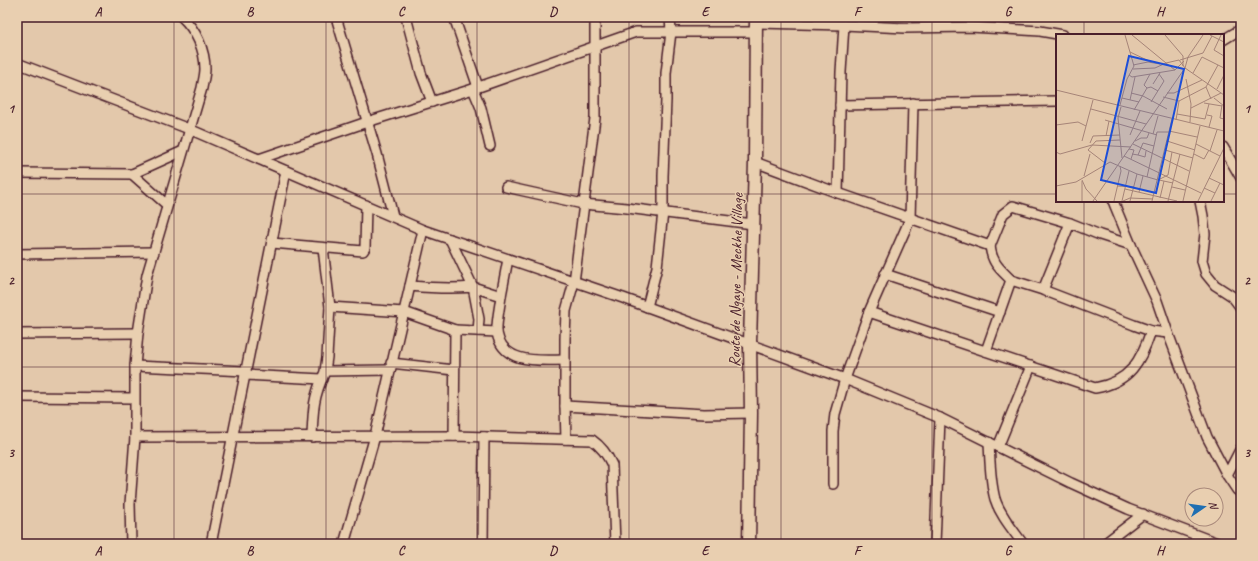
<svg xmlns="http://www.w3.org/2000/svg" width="1258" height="561" viewBox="0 0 1258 561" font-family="Caveat,sans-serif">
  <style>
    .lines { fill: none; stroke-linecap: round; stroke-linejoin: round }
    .street-casing { stroke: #4a1f2b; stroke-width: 12 }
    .secondary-casing { stroke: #4a1f2b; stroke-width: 15 }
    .street { stroke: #e9cfb0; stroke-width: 9 }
    .secondary { stroke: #e9cfb0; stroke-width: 12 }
    .grid { fill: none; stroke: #4a1f2b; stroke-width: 1; stroke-opacity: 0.55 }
    .labels { text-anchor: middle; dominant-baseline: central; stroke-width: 3; stroke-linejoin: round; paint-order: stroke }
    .street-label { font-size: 16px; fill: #4a1f2b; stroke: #e9cfb0 }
    .inset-road { fill: none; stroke: #a68478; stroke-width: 1 }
    .view { fill: #1d4ed8; fill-opacity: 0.15; stroke: #1d4ed8; stroke-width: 2 }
    .inset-edge { fill: none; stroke: #4a1f2b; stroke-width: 2 }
    .neatline { fill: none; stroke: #4a1f2b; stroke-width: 1.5 }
    .grid-label { font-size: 13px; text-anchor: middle; font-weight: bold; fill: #4a1f2b }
  </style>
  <rect width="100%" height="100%" fill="#e3c8ab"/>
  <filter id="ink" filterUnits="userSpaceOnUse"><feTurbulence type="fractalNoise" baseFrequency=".025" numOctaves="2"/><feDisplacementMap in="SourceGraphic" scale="8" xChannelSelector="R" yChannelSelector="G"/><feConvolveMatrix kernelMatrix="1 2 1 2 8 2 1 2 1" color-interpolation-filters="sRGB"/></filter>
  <g filter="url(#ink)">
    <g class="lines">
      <!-- street casing -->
      <g class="street-casing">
        <g id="street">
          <path d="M336,17l41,137 16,62"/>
          <path d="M406,17l15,56 11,29"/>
          <path d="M454,17l24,70"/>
          <path d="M756,23l88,2 61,3 65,-1 70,4 23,4"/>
          <path d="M1223,40l18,-11"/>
          <path d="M17,63l172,66 234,101 200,68 222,81 95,39 131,65 57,26 92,35"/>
          <path d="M473,89l8,19 9,38"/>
          <path d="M840,105l217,-4"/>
          <path d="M1223,147l18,31"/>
          <path d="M259,159l108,-37 106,-33 163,-57h119"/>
          <path d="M755,162l83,31 152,53 13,-32 10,-8 57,17 30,12 31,10"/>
          <path d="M17,173l115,1 51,-23"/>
          <path d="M132,174l35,31"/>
          <path d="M506,187l77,17 44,4 126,16"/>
          <path d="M838,193l3,-121 3,-47"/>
          <path d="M1113,201l18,44 26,56 11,32 39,104 20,38 10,15 4,3"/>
          <path d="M1200,201l3,15 2,18 -3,27 4,13 9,11 17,11 9,12"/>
          <path d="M450,239l23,48 28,9c-1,10 -5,27 -4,37 6,32 43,27 68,27"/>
          <path d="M272,243l91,8 2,-3 1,-43"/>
          <path d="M323,248l7,59 74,5 51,18 -1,106"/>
          <path d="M17,254l137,-2"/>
          <path d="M885,274l115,38"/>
          <path d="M1011,280l32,10 27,-67"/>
          <path d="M410,286c22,2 42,3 63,1l6,32 -1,12"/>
          <path d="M1043,290l91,35 17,6 17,2"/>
          <path d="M501,296l7,-37"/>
          <path d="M330,307l-3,50 -2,14 65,-1"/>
          <path d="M647,307l10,-40 6,-55v-36l3,-76v-27l5,-41 -1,-15"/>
          <path d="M869,312l226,76c35,-6 46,-27 56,-57"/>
          <path d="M455,330l42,2"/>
          <path d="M17,334l121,-1"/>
          <path d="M986,351l25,-71c-12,-12 -19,-17 -21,-34"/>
          <path d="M391,363l63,7"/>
          <path d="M135,366l111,5"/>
          <path d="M245,375l77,4"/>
          <path d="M17,397l117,1"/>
          <path d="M565,406l139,8 47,-1"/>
          <path d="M135,437l319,-1 138,4c10,7 15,14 20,25l3,79"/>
          <path d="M312,437c1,-26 1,-39 12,-63"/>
          <path d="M566,439l-1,-33v-67l1,-28 8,-29 21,-164v-101"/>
          <path d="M989,442c1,19 1,39 6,57 5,16 18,31 28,45"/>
          <path d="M998,447l33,-81"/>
          <path d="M1227,475l14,-27"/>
          <path d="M833,484v-53l2,-17 10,-35 24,-67 41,-93 3,-116"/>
          <path d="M131,544l-1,-40 5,-67v-71l3,-33 9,-58 55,-187c1,-6 3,-13 3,-19 0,-19 -9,-39 -23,-52"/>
          <path d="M211,544l75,-373"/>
          <path d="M344,544l31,-108 48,-206"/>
          <path d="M483,544l1,-107"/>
          <path d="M935,544l5,-126"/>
          <path d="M1104,544l39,-30"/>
        </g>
      </g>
      <!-- secondary casing -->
      <g class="secondary-casing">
        <path id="secondary" d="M749,544l2,-131 -1,-70 5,-181 1,-145"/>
      </g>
      <!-- street -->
      <use href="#street" class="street"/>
      <!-- secondary -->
      <use href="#secondary" class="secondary"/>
    </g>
  </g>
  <!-- grid -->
  <path class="grid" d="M174,17v527M326,17v527M477,17v527M629,17v527M781,17v527M932,17v527M1084,17v18M17,194h1040M1223,194h18M1084,201v343M17,367h1224"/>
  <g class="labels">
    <!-- street labels -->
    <g class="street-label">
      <text transform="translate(736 280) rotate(-89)">Route de Ngaye - Meckhe Village</text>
    </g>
  </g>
  <!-- overview -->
  <g transform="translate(1056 34)">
    <rect width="168" height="168" fill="#e3c8ab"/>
    <path class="inset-road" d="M76,1l34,28 13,-3 6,8 39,27M109,1l18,21v10M154,1l14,7M165,1l-7,15 10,6M74,18l19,9M124,26l23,-7 9,-17M77,31l15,-3 12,2M77,35l22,-1 11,-5 9,7M137,39l9,-16 22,11M73,41l3,2 43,-7 9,-9M130,45l5,25 -1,18M97,50l7,-11M150,53l5,12M91,54l4,-1 7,4M161,55l7,-14M0,56l168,41M75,59l12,3 24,13M111,59h7l28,-13M107,63l16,4M66,64l17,4M158,64l10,8M74,66l5,-23M95,68l13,-21 -5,-7M148,69l18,3M64,71l7,-26 7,-13 -9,-31M166,71l-2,13 4,1M65,73l-3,11 4,40M135,74l30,-15M35,75l55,15M78,76l13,-22 -3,-3 6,-11M121,80l28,5 4,-15M151,81l5,1 -3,11M49,86l52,15M120,86l3,-19 27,-14 12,-22M0,91l22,-3 8,4M113,97l28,6M97,100l5,-18M74,101l10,-24M50,102l3,-15M26,107l11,-41M79,107l6,-3h6l2,-5M111,107l28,9M34,109l3,-7 27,-1M77,110l56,27M140,110l24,12M73,115l5,1 -3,9M109,116l28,8M154,117l7,-21M0,118l4,2 32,-9 39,2M76,120l6,1 5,-12 11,3M138,120l10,5 5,-9M82,121l7,2 1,-6M68,122l77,37M49,129l-17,-13 8,-9 24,-1M28,142l6,-22M91,143l10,-45h12M153,144l15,7M26,146l4,9 11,12M103,146l14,3M0,152l20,-4 34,-20 27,12 21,6 10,-5 4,-23M61,152l17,1M116,153l13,3M148,154l11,5M69,155l52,12M83,158l4,-16M104,164l4,-17M26,167v-20M37,167l92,-133 3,-11 15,-22M58,167l7,-30 -1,-5M66,167l7,-30M67,167l7,-3 23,1M74,167l7,-27M96,167l20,-82M112,167l12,-47M127,167l17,-75M142,167l26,-53M155,167l9,-18"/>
    <path class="view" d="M73,22l55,13 -28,124 -55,-13z"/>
    <rect width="168" height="168" class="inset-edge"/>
  </g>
  <!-- margin -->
  <rect width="1258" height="561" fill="none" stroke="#e9cfb0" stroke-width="44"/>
  <!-- north arrow -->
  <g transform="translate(1204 507) rotate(77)"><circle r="19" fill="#e9cfb0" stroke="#a9897b"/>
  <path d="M0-3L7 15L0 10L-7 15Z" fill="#1f6fb2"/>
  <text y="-6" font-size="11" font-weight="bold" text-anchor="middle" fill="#4a1f2b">N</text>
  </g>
  <rect x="22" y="22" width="1214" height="517" class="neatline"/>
  <g class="grid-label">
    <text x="98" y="16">A</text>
    <text x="250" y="16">B</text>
    <text x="401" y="16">C</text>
    <text x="553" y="16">D</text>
    <text x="705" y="16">E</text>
    <text x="857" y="16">F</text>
    <text x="1008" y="16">G</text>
    <text x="1160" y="16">H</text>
    <text x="11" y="113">1</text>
    <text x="1247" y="113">1</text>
    <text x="11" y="285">2</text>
    <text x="1247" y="285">2</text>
    <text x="11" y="457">3</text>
    <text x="1247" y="457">3</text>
    <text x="98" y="555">A</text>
    <text x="250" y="555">B</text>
    <text x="401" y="555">C</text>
    <text x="553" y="555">D</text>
    <text x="705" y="555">E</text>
    <text x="857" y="555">F</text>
    <text x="1008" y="555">G</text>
    <text x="1160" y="555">H</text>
  </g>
</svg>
